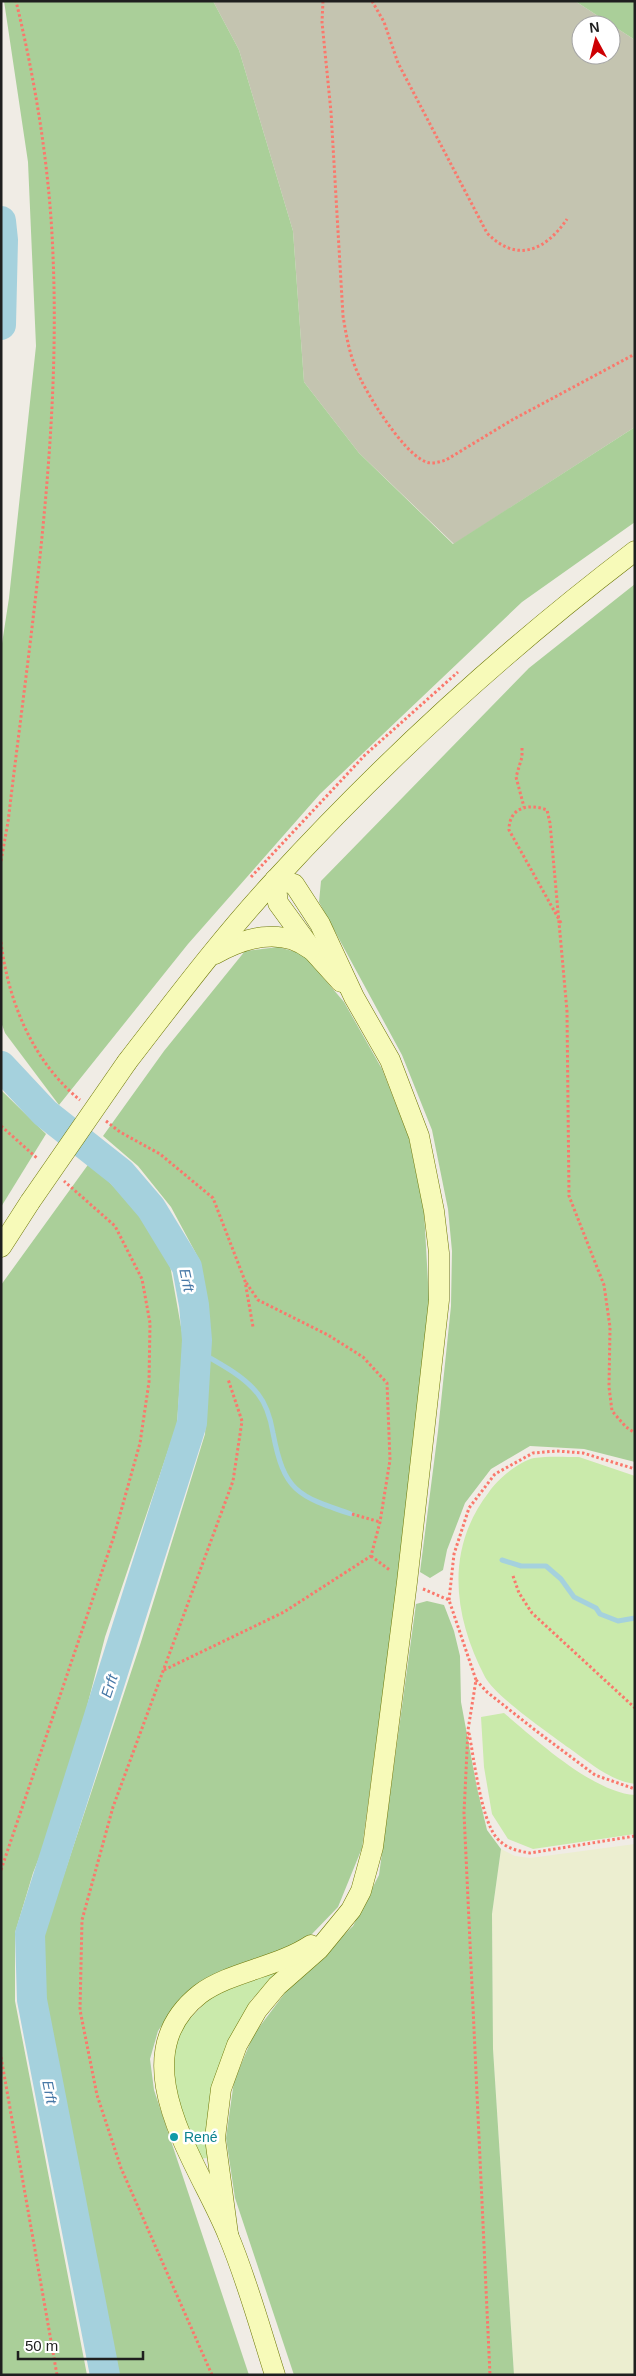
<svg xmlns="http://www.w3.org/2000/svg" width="636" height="2376" viewBox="0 0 636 2376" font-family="Helvetica,sans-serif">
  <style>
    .construction { fill: #c4c4b0; fill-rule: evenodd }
    .farmland { fill: #eceed0 }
    .grass { fill: #caeaab }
    .forest { fill: #aacf99 }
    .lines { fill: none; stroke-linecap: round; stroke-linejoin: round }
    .stream { stroke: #a5d1dd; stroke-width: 5 }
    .river { stroke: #a5d1dd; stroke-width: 30 }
    .secondary-casing { stroke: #6c7705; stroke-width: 21 }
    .path { stroke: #fa786c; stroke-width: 3; stroke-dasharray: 2.5 2.5; stroke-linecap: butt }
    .secondary { stroke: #f7fab9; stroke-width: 20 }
    .secondary-bridge-casing { stroke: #6c7705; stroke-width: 21; stroke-linecap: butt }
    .secondary-bridge { stroke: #f7fab9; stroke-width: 20 }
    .culture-dot { fill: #0f9aa8; stroke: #fff; stroke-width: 2 }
    .labels { text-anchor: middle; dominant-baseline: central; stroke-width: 5; stroke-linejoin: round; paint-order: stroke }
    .culture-label { font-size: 14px; fill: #0d838f; stroke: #fff; text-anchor: start }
    .water-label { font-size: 15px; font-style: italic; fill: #4879a7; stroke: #fff }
  </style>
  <rect width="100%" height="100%" fill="#f0ece5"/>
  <!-- construction -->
  <path class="construction" d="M213,1h362l60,39v387l-181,117 -95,-91 -55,-71 -11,-151 -54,-181zM581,25h30v30h-30z"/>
  <!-- farmland -->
  <path class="farmland" d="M635,1844v531h-121l-21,-326 -1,-135 9,-65 14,7 15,2z"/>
  <!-- grass -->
  <g class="grass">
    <path d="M579,1457l56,19v308c-25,-3 -46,-22 -66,-36 -20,-15 -73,-51 -84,-71 -32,-62 -40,-128 4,-185 8,-12 30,-31 45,-34 14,-2 31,-1 45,-1z"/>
    <path d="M504,1713c31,26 90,80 131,82v39l-102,15 -25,-10 -16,-25 -8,-47 -3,-50z"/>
    <path d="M282,1970l-31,30 -16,31 -26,127 -13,1 -21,-60 -3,-50 8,-20 33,-34z"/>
  </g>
  <!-- forest -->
  <g class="forest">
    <path d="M4,1h209l26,49 54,181 11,151 55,71 94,91 182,-117v95l-113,80 -202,192 -132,150 -129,161 -54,-72 -4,-11v-372l8,-52 27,-252 -8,-184z"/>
    <path d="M575,1h60v39z"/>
    <path d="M635,584v878l-51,-13 -54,-3 -39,23 -26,34 -18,47 -4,20 -13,8 -10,-6 18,-141 13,-125 1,-55 -4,-42 -16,-79 -30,-75 -83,-153 2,-21 208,-213z"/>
    <path d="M278,947l25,7 41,48 38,67 27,69 15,73 5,89 -31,281 -36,267 -24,59 -26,27 -32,17 -72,26 -29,23 -21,31 -8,28 4,31 95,285h-130l-75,-380v-60l97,-293 64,-208 5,-84 -10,-89 -29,-54 -33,-41 -35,-30 61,-85 81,-100z"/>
    <path d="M1,1090l45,44 -45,73z"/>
    <path d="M90,1162l45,47 35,56 13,73 -6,86 -72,213 -41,158 -31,78 -18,60v68l72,374h-86v-1090z"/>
    <path d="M427,1601l17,4 10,26 6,25 1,46 16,86 10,42 14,19 -9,65 1,135 21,326h-220l-59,-177 -9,-60 8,-57 20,-47 34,-45 65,-63 26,-51 37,-271z"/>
  </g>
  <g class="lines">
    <!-- stream -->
    <g class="stream">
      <path d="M196,1350c21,12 47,25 62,44 8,10 13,27 15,39 11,58 24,63 78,81"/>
      <path d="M502,1560l19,6h25l15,13 13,18 22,11 4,6 18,7 17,-3"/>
    </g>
    <!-- river -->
    <g class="river">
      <path d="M1,221l2,19 -2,85"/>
      <path d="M1,1066l44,47 76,60 30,35 36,59 7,38 3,35 -5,83 -162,511 2,66 73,375"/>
    </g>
    <!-- secondary casing -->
    <g class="secondary-casing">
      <g id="secondary">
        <path d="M275,880l3,23 35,48 28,31"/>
        <path d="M215,954c29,-16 66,-27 95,-5"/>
        <path d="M127,1062c48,-62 95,-125 148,-182 110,-120 230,-230 360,-329"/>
        <path d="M1,1247l29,-45"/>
        <path d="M228,2234l-13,-96 6,-49 16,-44 20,-35 20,-24 42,-37 32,-39 10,-19 12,-44 34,-265 32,-282v-47l-5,-42 -15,-75 -29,-76 -36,-63 -34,-73 -26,-40 -19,-4"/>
        <path d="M275,2375c-15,-47 -28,-95 -47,-140 -28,-70 -111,-176 -28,-241 29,-22 78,-27 111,-49"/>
      </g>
    </g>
    <!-- path -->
    <g class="path">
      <path d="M323,1l-1,21 9,90 12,204c3,18 6,36 13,53 9,23 46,82 68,92 7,4 15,1 22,-1l66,-40 123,-66"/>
      <path d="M372,1l12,21 14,41 89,170c30,31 59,17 80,-14"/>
      <path d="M522,748v9l-6,20 8,30"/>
      <path d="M1,861l7,-39c22,-186 53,-379 45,-566 -3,-85 -17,-172 -37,-255"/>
      <path d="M251,877l114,-122 93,-83"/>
      <path d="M561,923l-52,-93c0,-23 20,-27 38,-20l3,13 17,188 2,185 35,89 6,42 -1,60 3,24 14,16 9,6"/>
      <path d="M1,942c7,59 32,120 79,158"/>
      <path d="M106,1121l14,11 40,22 53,44 32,83 8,46"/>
      <path d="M1,1126l37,33"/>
      <path d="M352,1514l28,8"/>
      <path d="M371,1556l20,15"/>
      <path d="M513,1576l6,17 13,20 103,95"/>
      <path d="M423,1589l26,11 27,80 -8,50 -4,83 26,562"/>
      <path d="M449,1600l5,-46 15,-46 26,-34 38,-21 24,-2 26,2 52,16"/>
      <path d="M164,1670l120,-58 87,-56 9,-34 10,-62 -3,-77 -24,-26 -35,-22 -70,-35 -13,-19"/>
      <path d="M476,1680l11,12 48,38 60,45 40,14"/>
      <path d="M469,1733c5,26 12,85 27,104 9,11 21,14 34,16l105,-17"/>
      <path d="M1,1870l113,-334 26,-93 9,-61 1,-59 -8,-44 -27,-53 -51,-45"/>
      <path d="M1,2057l56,318"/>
      <path d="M212,2375l-91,-207 -24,-73 -17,-85 2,-90 31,-113 120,-326 9,-60 -14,-42"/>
    </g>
    <!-- secondary -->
    <use href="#secondary" class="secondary"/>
    <!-- secondary-bridge casing -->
    <g class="secondary-bridge-casing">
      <path id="secondary-bridge" d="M30,1202l97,-140"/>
    </g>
    <!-- secondary-bridge -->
    <use href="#secondary-bridge" class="secondary-bridge"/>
  </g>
  <!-- markers -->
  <circle class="culture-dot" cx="174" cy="2137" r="5"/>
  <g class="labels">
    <!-- culture labels -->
    <g class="culture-label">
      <text x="184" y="2137">René</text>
    </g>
    <!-- water labels -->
    <g class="water-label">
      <text transform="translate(187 1280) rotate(78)">Erft</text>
      <text transform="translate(109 1686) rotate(-72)">Erft</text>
      <text transform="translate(50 2092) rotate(79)">Erft</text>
    </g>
  </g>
  <!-- border -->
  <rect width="636" height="2376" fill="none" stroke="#1f1f1f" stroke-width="5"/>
  <!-- north arrow -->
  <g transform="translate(596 40) rotate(353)"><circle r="24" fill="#ffffff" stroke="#a5a5a5"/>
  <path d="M0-4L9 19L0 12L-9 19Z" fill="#cd0003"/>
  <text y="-8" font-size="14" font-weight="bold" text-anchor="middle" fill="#1f1f1f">N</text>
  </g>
  <!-- scale -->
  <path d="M18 2351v8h125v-8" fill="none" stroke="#1f1f1f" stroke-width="2.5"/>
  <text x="25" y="2351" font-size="15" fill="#1f1f1f" stroke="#ffffff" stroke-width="4" paint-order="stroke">50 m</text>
</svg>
